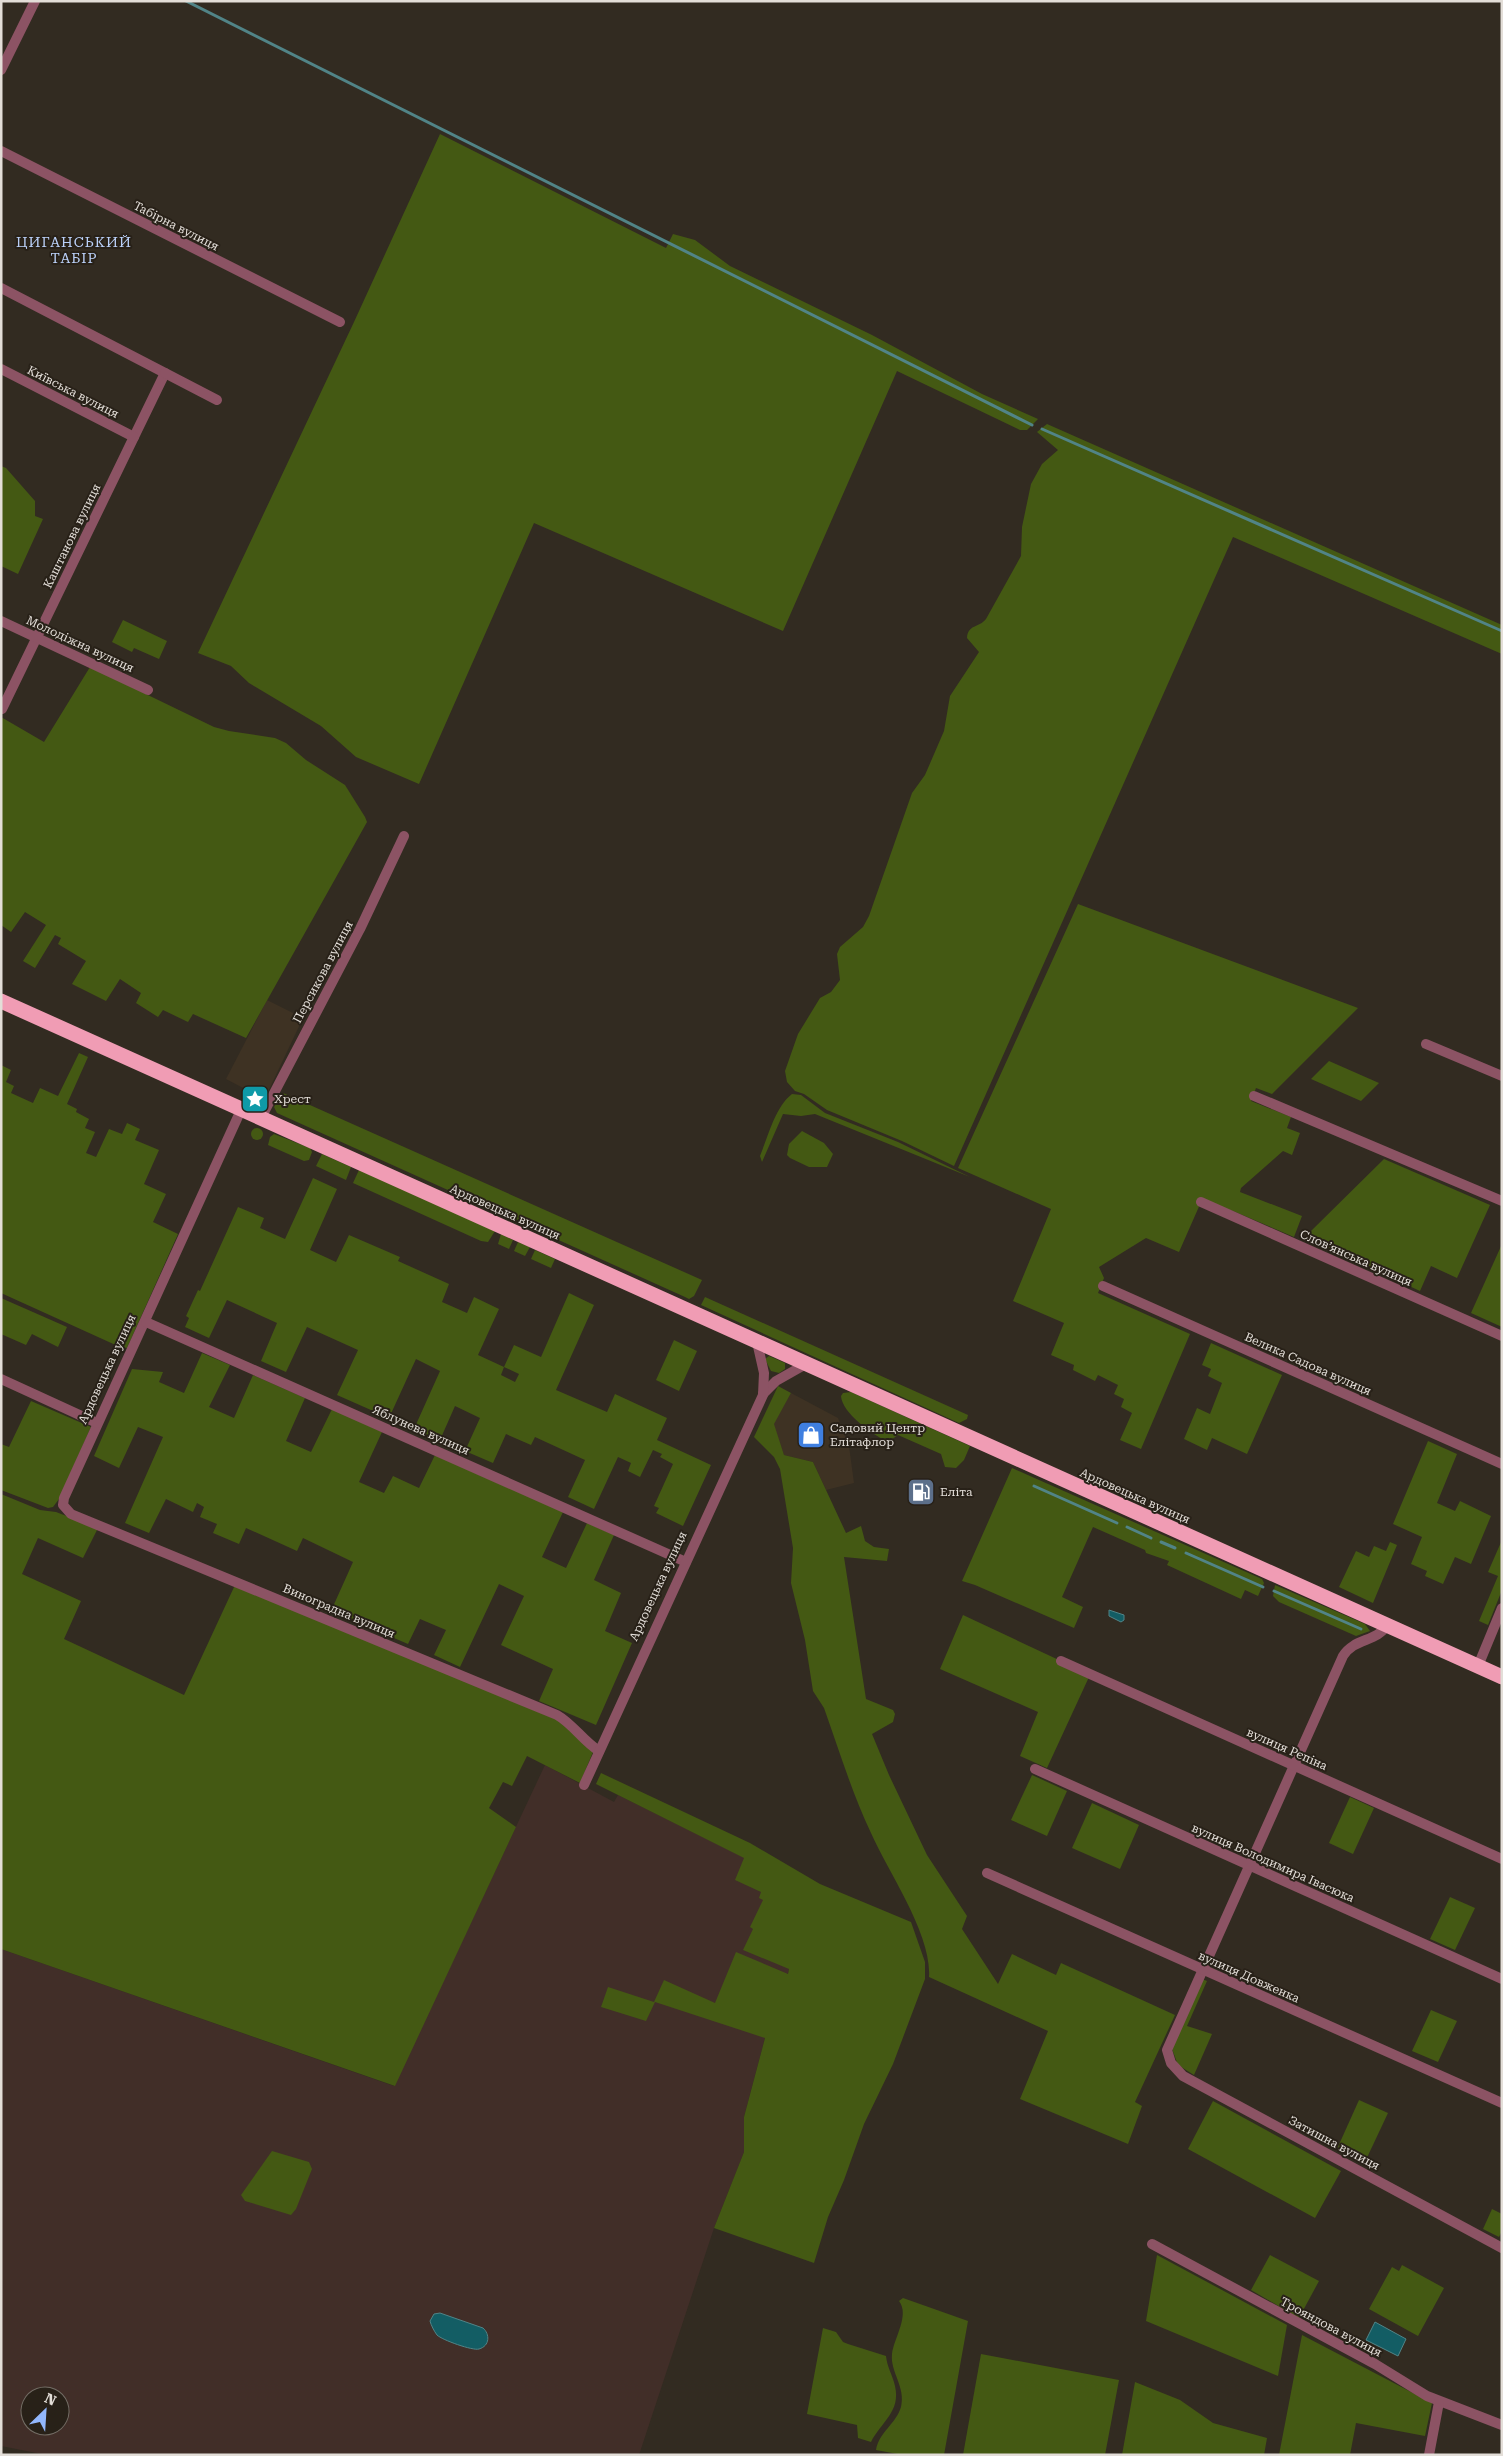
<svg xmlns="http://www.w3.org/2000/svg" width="1503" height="2456" viewBox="0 0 1503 2456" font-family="'Roboto Serif',serif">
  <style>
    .built { fill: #3e3223 }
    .industrial { fill: #412e28; fill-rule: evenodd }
    .green { fill: #445913; fill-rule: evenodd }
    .water { fill: #135d64; stroke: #518487 }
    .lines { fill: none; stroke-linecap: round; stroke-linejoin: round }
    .stream { stroke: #518487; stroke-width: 3 }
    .street { stroke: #8c5364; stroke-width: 10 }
    .highway { stroke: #f09cb4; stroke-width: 15 }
    .labels { text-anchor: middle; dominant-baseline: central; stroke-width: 4; stroke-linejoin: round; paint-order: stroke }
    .street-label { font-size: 12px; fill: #e3ded8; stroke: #282118 }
    .poi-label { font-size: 12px; fill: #e3ded8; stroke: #282118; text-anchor: start }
    .neighbourhood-label { font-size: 14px; letter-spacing: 1px; fill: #bbd1f9; stroke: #282118 }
  </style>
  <rect width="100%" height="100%" fill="#322b21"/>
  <!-- built -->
  <g class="built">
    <path d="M267,1000l36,18 -37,78 -4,2 -36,-19z"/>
    <path d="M791,1393l47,25 11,28 5,37 -28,7 -13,-28 -29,-7 -11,-31z"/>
  </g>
  <!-- industrial -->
  <path class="industrial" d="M545,1765l69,37 4,-7 198,98 -51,145 -21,79v35l-3,8 -27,68 -75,227h-592l-46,-9v-497l393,137zM30,2396h30v30h-30z"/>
  <!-- green -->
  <g class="green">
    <path d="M440,134l226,114 7,-14 22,6 35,26 142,69 110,59 56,25 -11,11h-7l-123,-59 -114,260 -249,-108 -115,261 -63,-27 -35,-31 -72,-43 -18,-17 -33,-13 156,-331z"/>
    <path d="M1047,424l455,201v29l-269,-117 -279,629 -52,-25 -75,-31 -23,-16 -9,-3 -8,-9 -2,-11 13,-37 22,-36 11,-6 9,-12 -3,-26 3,-7 23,-20 6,-11 43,-123 13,-18 19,-44 6,-35 29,-44 -12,-14c1,-14 12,-10 19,-19l35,-63 1,-29 9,-43 11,-20 16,-14 -21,-18z"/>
    <path d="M1,466l5,2 29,33v15l8,3 -25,55 -17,-8z"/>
    <path d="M123,620l44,21 -8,18 -25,-11 -2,4 -20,-10z"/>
    <path d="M90,667l124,60 15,4 46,7 11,5 20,17 39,25 20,32 2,5 -121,216 -53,-24 -5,8 -25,-12 -5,7 -22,-14 5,-10 -21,-14 -14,22 -34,-17 14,-23 -28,-17 3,-6 -6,-3 -20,33 -12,-7 23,-36 -21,-13 -14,20 -10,-7v-208l43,25z"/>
    <path d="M1078,904l280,104 -86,86 -16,-6 -5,13 40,16 -4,11 13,5 -8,22 -9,-4 -42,37 -1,4 62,24 -8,21 -61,-26 -32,-9 -22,50 -33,-14 -47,29 5,11 -6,15 92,41 -49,115 -21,-9 12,-27 -11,-6 3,-8 -10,-5 4,-9 -20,-10 -3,6 -22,-11 1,-5 -23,-10 13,-32 -51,-22 38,-92 -93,-41z"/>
    <path d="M79,1053l9,4 -21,47 10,5 -1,3 13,7 -4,9 10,4 -9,21 10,4 13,-28 13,5 5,-11 13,6 -5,11 24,10 -15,34 22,10 -13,28 25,12 -51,114 -7,-1 -119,-54v-228l10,5 -5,12 8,4 -3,7 22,10 7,-15 18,8z"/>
    <path d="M1329,1061l50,22 -18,18 -50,-22z"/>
    <path d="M283,1093l419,187 -8,16 -5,3 -4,-2 -408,-184 -3,-6z"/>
    <path d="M792,1094l9,1 24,18 73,29 72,35 -155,-63 -14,2 -18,-2 -21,48 -2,-6c8,-19 15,-49 32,-62z"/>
    <circle cx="257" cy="1134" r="6"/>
    <path d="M802,1131l22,12 9,11 -6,13h-18l-19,-9 -3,-3 2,-11z"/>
    <path d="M274,1134l36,14 2,4 -3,8 -5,1 -36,-16 2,-8z"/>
    <path d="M322,1154l29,13 -5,13 -30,-14z"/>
    <path d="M1384,1159l106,46 -33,73 -26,-12 -11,25 -110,-51 -2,-3 3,-6z"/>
    <path d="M359,1170l136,61 -7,11 -7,-1 -128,-58z"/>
    <path d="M313,1178l24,11 -27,61 26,12 13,-27 51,22 -2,4 51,23 -7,18 25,11 7,-16 25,12 -21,46 26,12 10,-22 27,12 28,-64 25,12 -38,85 51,22 8,-18 52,24 -10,22 54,25 -28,61 -27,-13 3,-5 -5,-2 19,-42 -13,-7 2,-3 -9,-4 -13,27 -12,-6 3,-8 -13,-6 -24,52 -26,-12 17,-37 -50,-23 -4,8 -25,-11 -13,29 -28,-12 15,-33 -25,-12 -15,34 -26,-11 26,-58 -24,-12 -27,59 -52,-23 21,-45 -51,-23 -21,45 -25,-11 16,-38 -50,-23 -18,38 -24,-11 4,-9 -3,-2 12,-26 2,1 38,-84 26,11 -4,10 25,11zM504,1367l15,7 -4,8 -14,-7z"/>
    <path d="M501,1234l12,6 -4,9 -11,-5z"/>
    <path d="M518,1242l12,5 -5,9 -11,-5z"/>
    <path d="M1502,1244v83l-31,-14z"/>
    <path d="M535,1250l20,9 -4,9 -20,-9z"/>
    <path d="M705,1297l263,118 -1,4 -8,4 -258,-118z"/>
    <path d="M1,1298l66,29 -9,20 -26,-13 -6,11 -25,-11z"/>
    <path d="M674,1340l23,11 -18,40 -23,-11z"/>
    <path d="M1211,1343l71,32 -35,79 -35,-16 -5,12 -23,-11 13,-31 13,6 12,-31 -14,-7 3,-7 -9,-4z"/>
    <path d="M202,1353l28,12 -21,42 25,11 19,-43 52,23 -19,43 25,11 21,-43 50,23 -23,50 25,11 9,-17 26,12 16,-33 128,57 -21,45 24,11 21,-45 27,12 -20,45 27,13 -16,38 27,12 -36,82 -57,-24 14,-32 -52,-24 23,-49 -25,-12 -39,83 -26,-12 12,-25 -26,-11 -12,25 -77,-33 22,-49 -50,-24 -6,13 -51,-23 -7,16 -26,-11 4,-9 -17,-7 4,-10 -7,-4 -4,9 -27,-13 -17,34 -24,-10 38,-86 -25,-10 -19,41 -25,-12 38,-87 31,3 -4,10 25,11z"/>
    <path d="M769,1356l16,7v6l-6,4 -8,-2 -6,-12z"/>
    <path d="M778,1386l13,7 -17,31 10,31 29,7 33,71 15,-7 4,15 9,6 15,2 -2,12 -43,-4 22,142 27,11 2,4 -2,8 -21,12 17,41 38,80 40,61 -5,13 36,55 14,-30 44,21 5,-12 114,52 -40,87 7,4 -14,38 -108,-45 28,-68 -119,-54c3,-43 -41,-105 -58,-144 -19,-40 -32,-83 -47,-125l-11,-17 -8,-51 -14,-57 2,-35 -13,-79 -6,-12 -20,-20z"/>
    <path d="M851,1392l119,54 -6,14 -8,8 -11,-1 -4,-13 -43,-19 -10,7c-15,-7 -46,-29 -47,-46l2,-3z"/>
    <path d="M31,1401l60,26 -32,72 -6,8 -5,1 -47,-18v-46l8,3z"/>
    <path d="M1428,1441l29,13 -20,49 18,8 5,-10 31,15 -20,48 -16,-7 -12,27 -18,-8 2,-5 -16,-7 11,-27 -29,-13z"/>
    <path d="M1012,1468l250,111 2,4 -6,13 -13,-6 -4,9 -74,-34 2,-4 -23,-8 -1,-3 -52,-23 -31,70 21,10 -9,21 -99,-43 -13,-4z"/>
    <path d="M1,1494l39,16 16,2 42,16 -15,30 -45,-20 -16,36 59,27 -17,38 120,56 51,-110 325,136 33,31 -13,31 -53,-27 -15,30 -9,-4 -14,26 27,19 -121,259 -394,-137z"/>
    <path d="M1502,1540v50l-14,35 -9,-4 19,-45 -10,-4z"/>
    <path d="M1390,1542l7,3 -24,58 -34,-16 17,-36 13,6 5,-11 12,5z"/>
    <path d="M1275,1585l90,39 5,7 -14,5 -77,-34 -6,-6z"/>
    <path d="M963,1615l98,46 28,16 -42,91 -27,-12 18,-44 -98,-43z"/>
    <path d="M601,1773l149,70 70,41 91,38 14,40v17l-32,85 -29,60 -20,56 -16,37 -14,46 -100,-35 30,-76v-35l21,-79 -110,-36 -9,19 -45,-14 7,-20 46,15 10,-22 51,23 21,-51 52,22 1,-5 -46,-19 10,-21 -3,-2 13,-27 -4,-2 2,-6 -26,-12 9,-22 -148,-74z"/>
    <path d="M1032,1775l35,16 -20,45 -36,-16z"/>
    <path d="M1350,1797l24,11 -21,46 -24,-11z"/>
    <path d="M1092,1803l47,22 -19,44 -48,-21z"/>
    <path d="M1450,1897l25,11 -20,42 -25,-11z"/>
    <path d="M1202,1979l5,2 -20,45 25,8 -18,41 -16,-10 -6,-16z"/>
    <path d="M1431,2010l26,11 -19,41 -26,-11z"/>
    <path d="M1359,2100l29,13 -24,51 -27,-15z"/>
    <path d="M1213,2101l128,70 -26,47 -127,-69z"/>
    <path d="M272,2151l37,11 3,7 -16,40 -5,6 -46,-14 -4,-6z"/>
    <path d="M1492,2209l10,5v17l-3,6 -16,-8z"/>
    <path d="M1157,2255l130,70 -9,51 -132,-55z"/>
    <path d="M1270,2255l49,26 -20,37 -48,-28z"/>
    <path d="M1402,2265l42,23 -26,48 -49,-27 23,-42 7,4z"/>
    <path d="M903,2298l65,23 -24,134h-41l-27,-5c3,-18 20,-26 25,-43 5,-20 -11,-35 -9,-53 2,-16 18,-39 7,-53z"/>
    <path d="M823,2328l13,4 7,10 5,2 38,12c1,11 7,20 9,30 6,26 -14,36 -24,56l-13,-4 -1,-13 -50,-11z"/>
    <path d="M1302,2335l130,68 -7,33 -69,-13 -6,32h-71z"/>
    <path d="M981,2354l138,26 -14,75h-142z"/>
    <path d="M1135,2382l45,18 33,23 54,15 -3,17h-142z"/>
  </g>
  <!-- water -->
  <g class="water">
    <path d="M1109,1610l15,5v5l-3,2 -12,-6z"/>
    <path d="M440,2313l43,15c7,6 7,18 -4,21 -6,2 -37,-9 -42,-14 -3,-4 -6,-10 -7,-14l4,-7z"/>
    <path d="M1375,2322l31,17 -8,17 -32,-16z"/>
  </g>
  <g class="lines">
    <!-- stream -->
    <g class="stream">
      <path d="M186,1l846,424"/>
      <path d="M1042,429l460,202"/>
      <path d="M1034,1486l83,37"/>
      <path d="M1127,1527l24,11"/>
      <path d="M1161,1542l14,6"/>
      <path d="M1186,1553l77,34"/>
      <path d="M1274,1591l87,38"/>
    </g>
    <!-- street -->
    <g class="street">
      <path d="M1,70l34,-69"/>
      <path d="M1,151l339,171"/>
      <path d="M1,288l164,85 -163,336"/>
      <path d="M1,369l133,68"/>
      <path d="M165,373l52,27"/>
      <path d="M1,621l147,69"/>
      <path d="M1426,1044l76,32"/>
      <path d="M1254,1096l248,105"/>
      <path d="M241,1110l-177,388 -1,7 8,9 486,201c16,9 26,26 42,36"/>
      <path d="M261,1118l99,-189 44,-93"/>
      <path d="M1201,1202l301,134"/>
      <path d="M1103,1286l399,178"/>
      <path d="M146,1322l540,240"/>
      <path d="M1,1379l96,44"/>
      <path d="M763,1394l13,-13 30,-17"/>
      <path d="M1387,1625c-10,17 -33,13 -44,31l-176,394 4,13 12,13 319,172"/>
      <path d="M1061,1661l441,198"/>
      <path d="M1478,1666l24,-58"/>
      <path d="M1035,1769l467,210"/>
      <path d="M584,1785l179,-390 1,-22 -7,-31"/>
      <path d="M987,1873l515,230"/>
      <path d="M1152,2244l223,120 52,32 75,29"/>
      <path d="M1429,2455l10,-53"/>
    </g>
    <!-- highway -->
    <path class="highway" d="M1,1001l1501,676"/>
  </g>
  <!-- icons -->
  <defs>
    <g id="sight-square" transform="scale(1.4375)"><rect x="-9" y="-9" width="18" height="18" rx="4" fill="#0f9aa8" stroke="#282118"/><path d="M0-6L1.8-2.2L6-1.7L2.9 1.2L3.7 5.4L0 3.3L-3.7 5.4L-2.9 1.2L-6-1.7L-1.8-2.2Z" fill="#fff"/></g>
    <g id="shop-square" transform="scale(1.4375)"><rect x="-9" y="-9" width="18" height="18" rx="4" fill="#3f7fe0" stroke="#282118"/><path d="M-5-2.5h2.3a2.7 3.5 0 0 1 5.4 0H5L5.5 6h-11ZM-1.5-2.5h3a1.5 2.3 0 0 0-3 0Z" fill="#fff"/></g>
    <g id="fuel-square" transform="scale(1.4375)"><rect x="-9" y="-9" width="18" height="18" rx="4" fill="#5c6f8a" stroke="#282118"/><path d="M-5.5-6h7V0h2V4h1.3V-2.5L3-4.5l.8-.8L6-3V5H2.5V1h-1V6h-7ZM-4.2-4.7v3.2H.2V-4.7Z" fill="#fff"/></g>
  </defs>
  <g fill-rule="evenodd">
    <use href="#sight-square" x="255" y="1099"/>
    <use href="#shop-square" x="811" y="1435"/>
    <use href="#fuel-square" x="921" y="1492"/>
  </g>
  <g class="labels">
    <!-- street labels -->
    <g class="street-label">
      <text transform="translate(176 226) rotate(27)">Табірна вулиця</text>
      <text transform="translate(73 392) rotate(27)">Київська вулиця</text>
      <text transform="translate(72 536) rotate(-64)">Каштанова вулиця</text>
      <text transform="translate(80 644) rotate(25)">Молодіжна вулиця</text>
      <text transform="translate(323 972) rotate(-62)">Персикова вулиця</text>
      <text transform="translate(505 1212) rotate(24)">Ардовецька вулиця</text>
      <text transform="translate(1356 1258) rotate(24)">Словʼянська вулиця</text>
      <text transform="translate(1308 1364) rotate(24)">Велика Садова вулиця</text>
      <text transform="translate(107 1369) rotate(-65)">Ардовецька вулиця</text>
      <text transform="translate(421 1430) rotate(24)">Яблунева вулиця</text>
      <text transform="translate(1135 1496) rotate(24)">Ардовецька вулиця</text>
      <text transform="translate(658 1586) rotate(-65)">Ардовецька вулиця</text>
      <text transform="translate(339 1611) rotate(23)">Виноградна вулиця</text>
      <text transform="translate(1287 1749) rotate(24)">вулиця Рєпіна</text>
      <text transform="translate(1273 1863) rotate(24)">вулиця Володимира Івасюка</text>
      <text transform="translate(1249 1977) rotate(24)">вулиця Довженка</text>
      <text transform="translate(1334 2143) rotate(28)">Затишна вулиця</text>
      <text transform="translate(1331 2327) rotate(28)">Трояндова вулиця</text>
    </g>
    <!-- poi labels -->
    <g class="poi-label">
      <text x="274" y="1099">Хрест</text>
      <text x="830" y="1428">Садовий Центр<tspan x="830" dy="14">Елітафлор</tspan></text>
      <text x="940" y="1492">Еліта</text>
    </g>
    <!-- neighbourhood labels -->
    <g class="neighbourhood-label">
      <text x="74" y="242">ЦИГАНСЬКИЙ<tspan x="74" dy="16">ТАБІР</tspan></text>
    </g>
  </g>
  <!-- border -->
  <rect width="1503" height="2456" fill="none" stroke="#e3ded8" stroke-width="5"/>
  <!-- north arrow -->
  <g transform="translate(45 2411) rotate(25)"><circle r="24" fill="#282118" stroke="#736d65"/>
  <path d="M0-4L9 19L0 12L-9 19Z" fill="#92b7fd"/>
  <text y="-8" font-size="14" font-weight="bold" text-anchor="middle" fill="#e3ded8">N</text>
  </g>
</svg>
